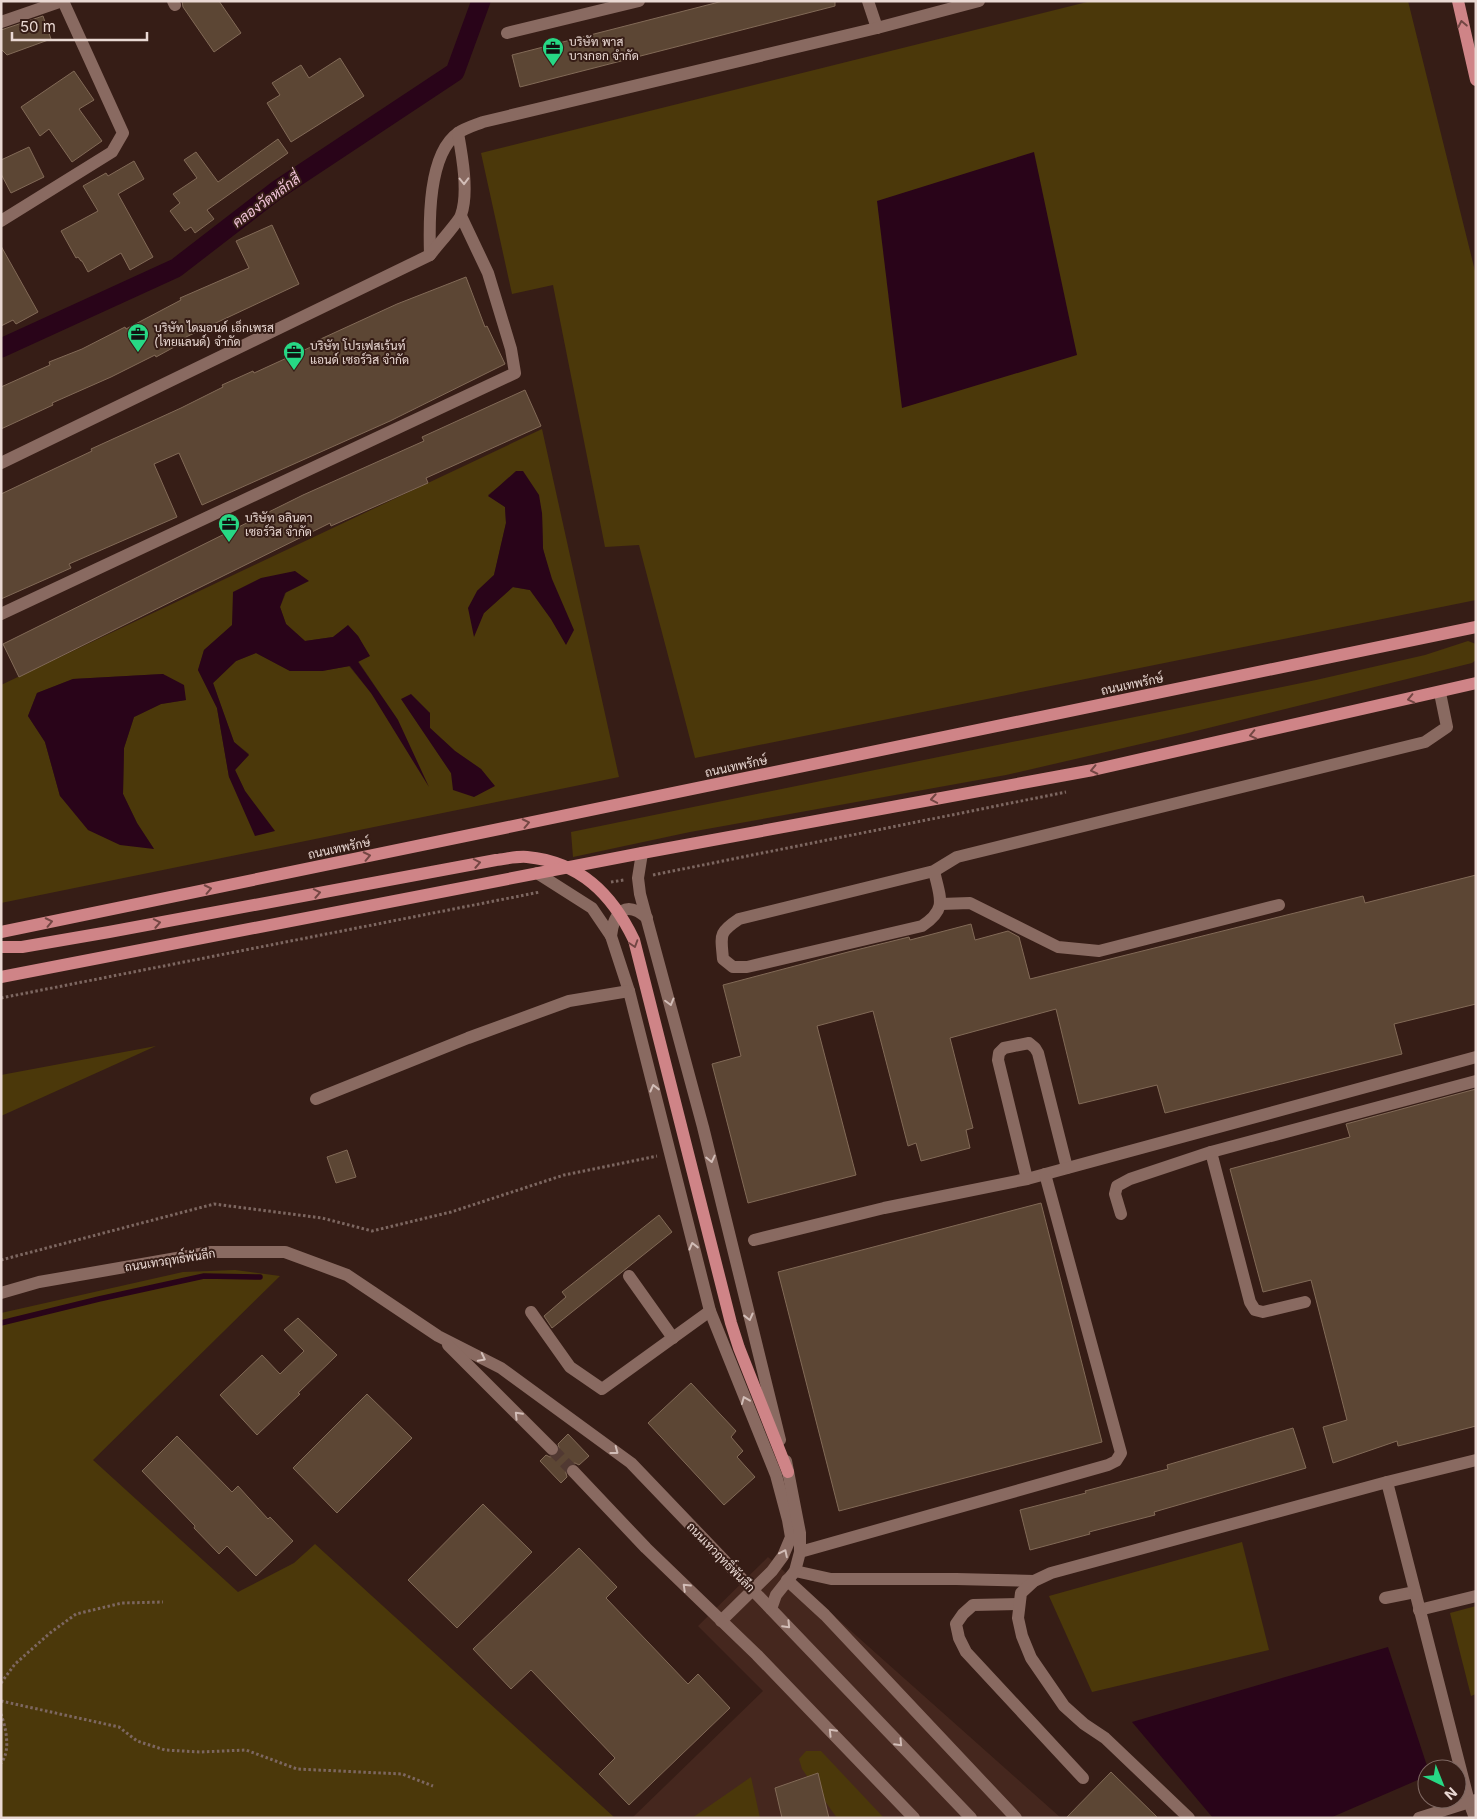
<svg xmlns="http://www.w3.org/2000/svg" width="1477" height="1819" viewBox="0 0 1477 1819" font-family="Inter,Sarabun,sans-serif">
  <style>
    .built { fill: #45271e }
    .green { fill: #4b380a; fill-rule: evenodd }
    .water { fill: #290419 }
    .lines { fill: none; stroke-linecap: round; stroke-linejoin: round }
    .stream { stroke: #290419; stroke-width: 5.5 }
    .canal { stroke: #290419; stroke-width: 19 }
    .building { fill: #5c4634; stroke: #826a57 }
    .minor-tunnel { stroke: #513932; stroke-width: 12; stroke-dasharray: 12 6; stroke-linecap: butt }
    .path { stroke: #7d6761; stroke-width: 3; stroke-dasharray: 2.5 2.5; stroke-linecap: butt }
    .minor { stroke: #896a61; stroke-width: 12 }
    .major { stroke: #cf8487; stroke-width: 12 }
    .oneway { stroke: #734643 }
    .oneway2 { stroke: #d2bdb7 }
    .labels { text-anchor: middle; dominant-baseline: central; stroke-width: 4; stroke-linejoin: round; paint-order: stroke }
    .poi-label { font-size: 12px; fill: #ead9d4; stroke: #361d16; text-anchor: start }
    .street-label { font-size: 12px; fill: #ead9d4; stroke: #361d16 }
    .water-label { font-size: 14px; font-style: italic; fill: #f4c6db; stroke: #361d16 }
  </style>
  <rect width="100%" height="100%" fill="#361d16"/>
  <!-- built -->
  <path class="built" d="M768,1557l293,261h-429l131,-127 -65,-65z"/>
  <!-- green -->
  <g class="green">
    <path d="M1091,1h317l68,274v325l-781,158 -56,-213 -34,2 -52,-262 -41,9 -31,-141z"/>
    <path d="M542,429l77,348 -618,126v-218zM501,485l41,28 1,35 23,96 -15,-25 -21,-29 -18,-3 -28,26 -7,-22 17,-16 12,-52 -1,-16 -17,-12zM295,571l-15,36 6,17 19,17 28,-4 15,-11 10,10 11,20 -11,5 40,59 -27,-27 -22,-27 -27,5h-32l-34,-18 -20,8 -23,22 21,59 15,12 -14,16 10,21 29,40 -45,-54 -12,-69 -19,-38 6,-20zM163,674l23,26 -25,4 -27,13 -10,31 -1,46 14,29 17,26 -94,-53 -15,-54 -17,-26 9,-23 36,-14zM402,700l28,13v15l25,23 26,18 13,17 -43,-13z"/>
    <path d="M1468,641l8,3v16l-4,3 -288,71 -178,41 -316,57 -117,25 -2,-25 745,-152 109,-25z"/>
    <path d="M156,1046l-155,70v-41z"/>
    <path d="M235,1270l45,6 -187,184 145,132 56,-29 21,-19 300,274h-614v-505l182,-41z"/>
    <path d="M1242,1542l27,108 -177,42 -43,-96z"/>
    <path d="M1476,1606v88l-5,2 -21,-83z"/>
    <path d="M806,1751h15l63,67h-47l-35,-49 -3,-10z"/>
    <path d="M751,1777l9,41h-68z"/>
  </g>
  <!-- water -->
  <g class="water">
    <path d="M1034,152l43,203 -175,53 -25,-207z"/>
    <path d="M516,471h7l16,24 3,18 1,36 9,30 22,51 -8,15 -15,-26 -21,-29 -17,-3 -29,26 -10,24 -6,-29 9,-17 17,-16 12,-52 -1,-16 -17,-11z"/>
    <path d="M295,571l14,10 -24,12 -5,14 6,17 19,17 28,-4 15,-12 10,11 12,20 -12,6 40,58 31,67 -58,-94 -21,-27 -28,5h-32l-34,-18 -20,8 -23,22 21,59 15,13 -14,15 10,21 30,40 -20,5 -26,-59 -12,-69 -19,-38 6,-20 28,-25 1,-33 28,-14z"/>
    <path d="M163,674l21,11 2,15 -25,4 -27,13 -10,31 -1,46 14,29 17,26 -34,-4 -32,-15 -28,-34 -15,-54 -17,-26 9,-23 36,-14z"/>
    <path d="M411,694l19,19v15l25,23 26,18 14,17 -21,11 -21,-7 -2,-17 -50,-74z"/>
    <path d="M1388,1647l40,122 -1,7 -97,42h-117l-81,-96z"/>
  </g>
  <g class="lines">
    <!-- stream -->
    <path class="stream" d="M1,1323l98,-24 105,-23 56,1"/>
    <!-- canal -->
    <path class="canal" d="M1,348l175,-80 101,-78 178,-118 26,-71"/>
  </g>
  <!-- building -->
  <g class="building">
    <path d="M182,1h37l22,32 -27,19 -31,-45z"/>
    <path d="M723,1h112v5l-315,81 -8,-32z"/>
    <path d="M43,16l8,23 -44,16 -6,-6v-19z"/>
    <path d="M340,58l24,38 -73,46 -24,-39 13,-8 -8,-12 29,-18 8,13z"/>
    <path d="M74,71l20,29 -15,9 23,32 -30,21 -23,-33 -9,7 -19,-29z"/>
    <path d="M278,139l10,14 -81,57 7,9 -19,14 -4,-6 -6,4 -15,-20 10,-8 -7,-9 24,-16 -13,-18 12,-8 22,30z"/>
    <path d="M29,147l15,30 -33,16 -10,-19v-14z"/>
    <path d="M134,161l10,18 -26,15 35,63 -23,13 -9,-17 -33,19 -6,-11h-1l-3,-4 -2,1 -15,-27 37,-20 -15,-25 23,-13 2,3z"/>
    <path d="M272,225l27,59 -113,53 1,3 -31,17 -1,-2 -44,22 -59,26 1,2 -52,24v-42l49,-22 -1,-3 33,-13 43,-22 1,2 55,-29 -1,-2 69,-30 -13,-27z"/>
    <path d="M1,246l37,66 -22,12 -3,-4 -12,6z"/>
    <path d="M466,277l19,50 2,-1 18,38 -115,57 -188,84 -23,-52 -25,11 23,53 -108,47 2,4 -70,31v-105l91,-43 -1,-2 90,-41 42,-21 -1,-2 31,-14 1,2 59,-27 -1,-3 85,-39z"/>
    <path d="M525,390l16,36 -115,52 2,5 -97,43 -1,-3 -311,154 -16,-33 300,-149 121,-54 -2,-4z"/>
    <path d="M1476,875v129l-82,20 8,30 -237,59 -8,-28 -78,19 -23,-95 -106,29 23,90 -7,2 4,18 -49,13 -5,-18 -8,3 -35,-135 -56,15 39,149 -108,28 -36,-139 29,-8 -18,-71 125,-33 61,-15 1,3 61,-16 4,16 33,-9 11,6 11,42 333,-83 2,7z"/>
    <path d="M1476,1089v337l-78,20 -1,-5 -64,22 -10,-36 24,-7 -36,-140 -48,12 -33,-123 120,-32 -4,-13z"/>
    <path d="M347,1150l9,27 -20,6 -9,-26z"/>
    <path d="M1041,1203l61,239 -263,69 -61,-239z"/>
    <path d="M659,1215l13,17 -120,96 -8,-12 22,-19 -4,-5z"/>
    <path d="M298,1318l39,37 -39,38 2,1 -43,41 -37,-40 42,-40 18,19 24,-23 -20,-21z"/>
    <path d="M691,1383l45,48 -5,6 12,14 -6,6 18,20 -31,28 -76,-82z"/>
    <path d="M367,1394l45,44 -75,75 -44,-45z"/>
    <path d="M1293,1428l13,40 -152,44 1,3 -66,17 1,2 -60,16 -10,-40 66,-17 -1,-2 83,-22 -1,-4z"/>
    <path d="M568,1434l21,22 -10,9 -4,-2 -7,2 -3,4 2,8 -6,6 -21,-22 6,-6 4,2 7,-2 3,-4 -2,-7z"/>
    <path d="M177,1436l55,56 6,-6 30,33 2,-2 23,24 -37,35 -29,-30 -8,8 -25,-26 1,-2 -53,-55z"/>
    <path d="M483,1504l49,48 -75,76 -49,-48z"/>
    <path d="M579,1548l38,39 -11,11 82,86 10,-10 32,34 -101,97 -30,-31 16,-16 -84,-88 -20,19 -38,-40z"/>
    <path d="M1111,1772l47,46h-92z"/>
    <path d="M818,1773l11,45h-47l-7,-30z"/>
  </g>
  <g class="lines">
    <!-- minor-tunnel -->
    <path class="minor-tunnel" d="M552,1449l21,22"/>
    <!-- path -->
    <g class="path">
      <path d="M653,875l413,-83"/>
      <path d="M611,882l13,-2"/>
      <path d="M1,998l539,-106"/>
      <path d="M1,1260l213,-56 108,14 50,13 79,-19 113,-37 93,-19"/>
      <path d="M1,1683l14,-19 35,-31 26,-19 46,-11 41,-1"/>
      <path d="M1,1701l118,26 18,14 28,9 35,2 46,-2 51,19 105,5 31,12"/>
      <path d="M1,1714c5,14 10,37 0,49"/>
    </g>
    <!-- minor -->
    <g class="minor">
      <path d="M173,1l2,4"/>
      <path d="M868,1l9,27"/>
      <path d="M1,22l61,-21"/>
      <path d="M507,33l132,-32"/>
      <path d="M1,221l111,-69 11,-19 -60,-132"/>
      <path d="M430,255c-1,-34 -2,-101 28,-122 7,-5 18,-8 25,-11l394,-94 102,-27"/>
      <path d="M1,463l429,-208c6,-8 30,-35 31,-40 8,-22 1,-60 -3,-82"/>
      <path d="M1,614l514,-241 -4,-24 -23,-76 -27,-57"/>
      <path d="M642,853l-4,25 2,16 63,233 77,313"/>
      <path d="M934,871c6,27 14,38 -12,55l-175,41h-14l-10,-8c-2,-24 -5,-26 16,-40l195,-48 23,-14 468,-115 22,-15 -7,-34"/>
      <path d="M537,873l55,35 19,28 18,55 81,320 66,164 12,45 3,17 -8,19 -11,15 -51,50"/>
      <path d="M941,904l29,-1 88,44 41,4 180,-46"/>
      <path d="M611,936c3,-25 15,-36 36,-18"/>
      <path d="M316,1099l152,-61 101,-37 60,-10"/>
      <path d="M1211,1152l39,150 5,8 8,2 42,-10"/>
      <path d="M1027,1179l-29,-119 1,-7 5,-5 25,-5 6,5 3,5 29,115"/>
      <path d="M1121,1214l-6,-20 2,-8 13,-7 81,-27 265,-71"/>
      <path d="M754,1240l130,-32 143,-29 449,-122"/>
      <path d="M629,1276l44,62"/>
      <path d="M1,1293l38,-11 172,-30h74l62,23 91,61 63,32 130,95 340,355"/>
      <path d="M531,1312l39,55 32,22 108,-78"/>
      <path d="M448,1345l104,104"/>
      <path d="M573,1471l73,77 111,107 157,163"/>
      <path d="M1387,1482l89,-22"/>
      <path d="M800,1552l308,-87 8,-4 5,-8 -76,-279"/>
      <path d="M795,1571l36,8h125l78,2"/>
      <path d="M787,1580l38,35 191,203"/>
      <path d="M1385,1598l30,-6"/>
      <path d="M1019,1604l-46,1 -10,9 -7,10 3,14 7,14 117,126"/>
      <path d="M771,1609l5,-14 19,-24 5,-19v-19l-14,-72"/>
      <path d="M1419,1610l57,-14"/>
      <path d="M1189,1818l-84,-80 -21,-14 -20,-18 -33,-48 -9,-22 -4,-18 3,-25 13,-12 17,-8 336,-91 82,320 6,16"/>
      <path d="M1419,1818l57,-18"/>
    </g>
    <!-- major -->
    <g class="major">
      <path d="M1458,1l18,79"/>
      <path d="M1,932l1475,-305"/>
      <path d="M1,947h21l87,-15 387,-72c10,-1 21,-4 31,-3 53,5 85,37 107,83l97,383 8,25 49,124"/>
      <path d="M1,977l641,-124 451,-83 383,-87"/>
    </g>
  </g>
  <!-- one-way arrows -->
  <defs><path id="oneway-chevron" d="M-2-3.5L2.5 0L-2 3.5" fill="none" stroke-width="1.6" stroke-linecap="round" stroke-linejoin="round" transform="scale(1.25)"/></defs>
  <g class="oneway">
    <use href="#oneway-chevron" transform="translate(1462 24) rotate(-101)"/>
    <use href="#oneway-chevron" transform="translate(1411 699) rotate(167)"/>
    <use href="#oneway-chevron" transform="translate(1253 735) rotate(167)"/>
    <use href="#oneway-chevron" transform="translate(1094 770) rotate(168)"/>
    <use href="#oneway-chevron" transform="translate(934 799) rotate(170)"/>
    <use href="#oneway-chevron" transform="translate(526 823) rotate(-12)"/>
    <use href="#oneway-chevron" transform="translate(367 856) rotate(-12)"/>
    <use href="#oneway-chevron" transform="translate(477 863) rotate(-11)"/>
    <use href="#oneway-chevron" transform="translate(208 889) rotate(-12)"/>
    <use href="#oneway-chevron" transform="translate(317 893) rotate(-11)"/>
    <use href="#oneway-chevron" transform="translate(49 922) rotate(-12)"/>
    <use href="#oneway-chevron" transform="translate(157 923) rotate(-11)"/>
    <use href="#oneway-chevron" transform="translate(634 944) rotate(72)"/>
  </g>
  <g class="oneway2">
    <use href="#oneway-chevron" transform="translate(464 181) rotate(89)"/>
    <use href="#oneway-chevron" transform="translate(670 1002) rotate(75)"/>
    <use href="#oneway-chevron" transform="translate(654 1088) rotate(-104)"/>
    <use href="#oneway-chevron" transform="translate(711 1159) rotate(77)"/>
    <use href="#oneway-chevron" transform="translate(693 1246) rotate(-104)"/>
    <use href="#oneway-chevron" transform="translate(749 1317) rotate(76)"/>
    <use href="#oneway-chevron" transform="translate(482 1358) rotate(27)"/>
    <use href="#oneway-chevron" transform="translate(745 1400) rotate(-112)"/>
    <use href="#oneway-chevron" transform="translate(518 1415) rotate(-134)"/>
    <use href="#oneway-chevron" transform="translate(615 1451) rotate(37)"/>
    <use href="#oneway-chevron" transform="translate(784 1553) rotate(-64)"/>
    <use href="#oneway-chevron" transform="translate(686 1587) rotate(-136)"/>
    <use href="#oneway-chevron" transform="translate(787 1625) rotate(46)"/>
    <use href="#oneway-chevron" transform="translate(832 1732) rotate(-134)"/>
    <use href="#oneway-chevron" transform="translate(899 1743) rotate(46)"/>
  </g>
  <!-- icons -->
  <defs>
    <g id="office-pin" transform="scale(1.125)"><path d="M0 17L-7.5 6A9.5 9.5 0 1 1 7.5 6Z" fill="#27d885" stroke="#361d16"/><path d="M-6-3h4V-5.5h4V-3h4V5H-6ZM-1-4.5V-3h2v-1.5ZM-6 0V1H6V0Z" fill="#111"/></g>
  </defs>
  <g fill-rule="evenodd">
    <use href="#office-pin" x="553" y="48"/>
    <use href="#office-pin" x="138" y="334"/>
    <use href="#office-pin" x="294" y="352"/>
    <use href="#office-pin" x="229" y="524"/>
  </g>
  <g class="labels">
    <!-- poi labels -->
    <g class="poi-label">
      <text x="569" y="41">บริษัท พาส<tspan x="569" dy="14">บางกอก จำกัด</tspan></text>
      <text x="154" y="327">บริษัท ไดมอนด์ เอ็กเพรส<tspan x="154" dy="14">(ไทยแลนด์) จำกัด</tspan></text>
      <text x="310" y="345">บริษัท โปรเฟสเร้นท์<tspan x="310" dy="14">แอนด์ เซอร์วิส จำกัด</tspan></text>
      <text x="245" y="517">บริษัท อลินดา<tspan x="245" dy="14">เซอร์วิส จำกัด</tspan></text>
    </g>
    <!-- street labels -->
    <g class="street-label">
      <text transform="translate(1132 684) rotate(-12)">ถนนเทพรักษ์</text>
      <text transform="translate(736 766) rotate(-12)">ถนนเทพรักษ์</text>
      <text transform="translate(339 848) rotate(-12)">ถนนเทพรักษ์</text>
      <text transform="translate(170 1260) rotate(-9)">ถนนเทวฤทธิ์พันลึก</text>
      <text transform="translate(721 1557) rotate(46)">ถนนเทวฤทธิ์พันลึก</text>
    </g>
    <!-- water labels -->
    <g class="water-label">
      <text transform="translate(266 200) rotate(-36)">คลองวัดหลักสี่</text>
    </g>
  </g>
  <!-- border -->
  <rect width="1477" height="1819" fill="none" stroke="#ead9d4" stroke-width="5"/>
  <!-- north arrow -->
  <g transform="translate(1442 1784) rotate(137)"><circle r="24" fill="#361d16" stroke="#7e6862"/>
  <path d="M0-4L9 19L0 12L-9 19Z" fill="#27d885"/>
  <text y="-8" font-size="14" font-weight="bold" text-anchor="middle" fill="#ead9d4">N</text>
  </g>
  <!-- scale -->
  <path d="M12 32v8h135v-8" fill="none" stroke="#ead9d4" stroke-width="2.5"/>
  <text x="20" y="32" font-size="15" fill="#ead9d4" stroke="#361d16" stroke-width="4" paint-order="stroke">50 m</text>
</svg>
